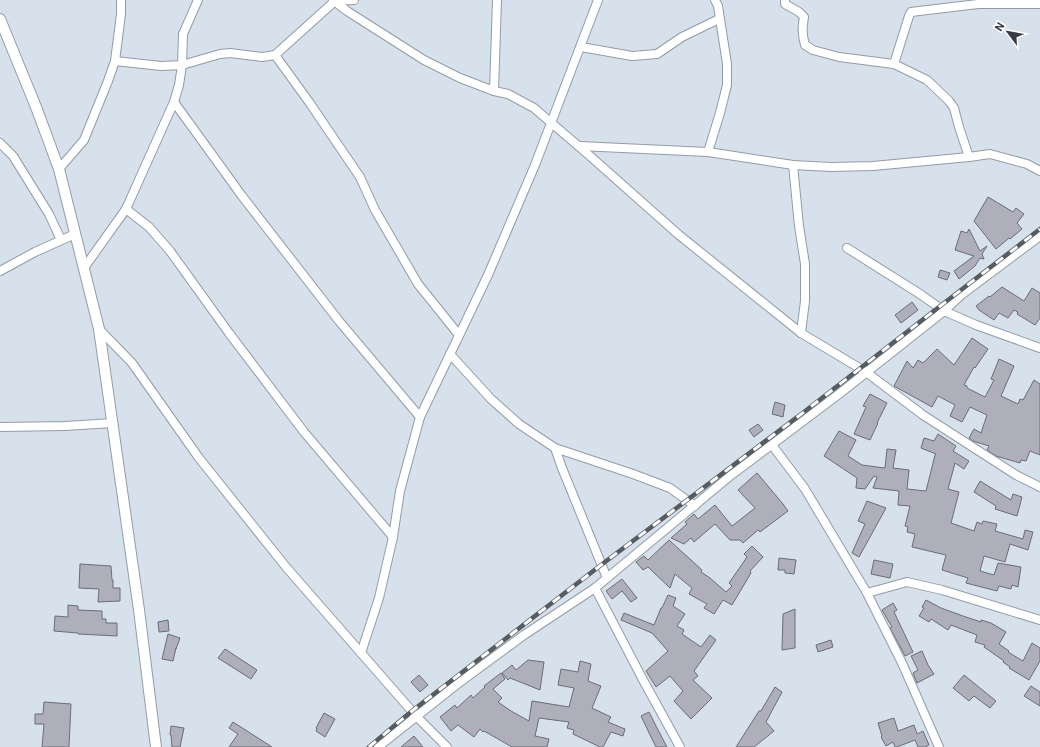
<svg xmlns="http://www.w3.org/2000/svg" width="1040" height="747" viewBox="0 0 1040 747" font-family="Roboto,sans-serif">
  <style>
    .building { fill: #aeafbb; stroke: #6b6c77 }
    .lines { fill: none; stroke-linecap: round; stroke-linejoin: round }
    .minor-casing { stroke: #939ca6; stroke-width: 10 }
    .tertiary-casing { stroke: #939ca6; stroke-width: 12 }
    .minor { stroke: #fff; stroke-width: 8 }
    .tertiary { stroke: #fff; stroke-width: 10 }
    .rail-casing { stroke: #575c62; stroke-width: 4.5 }
    .rail { stroke: #fff; stroke-width: 3; stroke-dasharray: 9; stroke-linecap: butt }
  </style>
  <rect width="100%" height="100%" fill="#d7e1ec"/>
  <!-- building -->
  <g class="building">
    <path d="M988,197l25,15 3,-4 8,6 -7,9 5,6 -12,10 -1,-1 -13,11 -22,-28z"/>
    <path d="M969,229l11,22 7,-5 -5,8 2,5 -4,-1 -5,8 -16,13 -5,-8 20,-15 -19,-6 6,-19 6,2z"/>
    <path d="M940,270l10,3 -3,7 -9,-3z"/>
    <path d="M1002,287l22,14 8,-13 8,5v25l-5,7 -18,-11 1,-2 -4,-2 -6,8 -9,-5 -5,7 -15,-10 -3,-4 13,-10 1,1z"/>
    <path d="M912,302l6,8 -17,13 -6,-8z"/>
    <path d="M972,338l16,11 -13,19 -1,-1 -10,18 3,1v2l18,9 9,-17 -3,-1 8,-20 15,7 -13,30 17,8 2,-5 3,1 11,-20 6,4v71l-10,-4 -4,10 -5,-1 -1,3 -24,-7 -9,-6 2,-4 -16,-5 -4,-3 5,-9 7,4 6,-18 -17,-8 -8,15 -12,-6 5,-11 -17,-9 -6,11 -38,-21 13,-25 6,7 5,-8 5,3 14,-14 17,16z"/>
    <path d="M870,394l17,9 -10,20h1l-8,17 -16,-6 12,-27 -3,-1z"/>
    <path d="M775,402l10,3 -2,12 -11,-3z"/>
    <path d="M758,424l5,6 -9,7 -5,-7z"/>
    <path d="M839,431l17,9 -8,16 14,9 23,3 2,-19 9,1 -3,18 16,2 -2,19 19,2 9,-36 1,-1 -15,-6 3,-10 10,3 4,-7 18,12 -3,5 16,10 -5,8 -9,-6 -7,26 11,3 -8,31 23,8 3,-9 5,2 1,-3 14,3 -2,7 28,8 2,-9 8,2 -5,18 -18,-6 -5,18 -21,-6 -4,15 14,4 4,-12 23,4 -3,20 -6,-2 -1,4 -12,-3 -2,5 -31,-8 2,-5 -26,-8 4,-15 -34,-8 3,-13 -8,-2 1,-5 -3,-1 5,-20 -12,-1 1,-14 -26,-3 4,-11 -3,-1 -9,13 -9,-1 1,-10 -33,-22z"/>
    <path d="M757,473l26,31 5,7 -28,21 -2,-2 -15,13 -3,-3h-10l-15,-16 -21,18 -3,-4 -7,6 -13,-6 16,-14 -2,-2 9,-8 4,5 17,-14 17,21 23,-18 -17,-18z"/>
    <path d="M980,481l31,19 2,-6 9,3 -5,19 -22,-7 1,-3 -22,-14z"/>
    <path d="M867,501l19,7 -27,49 -7,-4 13,-29 -7,-3z"/>
    <path d="M669,540l33,30 -1,2 9,6 16,14 6,-6 -3,-3 18,-26 -3,-3 8,-8 11,11 -13,14 1,2 -19,32 -9,-5 -9,14 -10,-6 3,-4 -18,-10 3,-6 -17,-14 -5,14 -22,-21 -5,3 -7,-8 8,-6 4,4z"/>
    <path d="M779,558l17,2 -2,14 -9,-1v-3h-7z"/>
    <path d="M874,560l19,4 -3,14 -19,-4z"/>
    <path d="M80,564l31,2 1,14h1v8h7v13l-22,1 1,-13 -20,-1z"/>
    <path d="M622,579l15,19 -6,4 -9,-11 -10,8 -6,-8z"/>
    <path d="M668,595l8,3 -3,8 12,8 -8,12 7,4 -2,4 19,13 9,-12 6,5 -22,31 4,5 -5,4 19,18 -21,21 -17,-18 9,-10 -13,-15 -10,8 -4,3 -10,-16 22,-20 -16,-18 -31,-13 3,-7 30,12 7,-17h1z"/>
    <path d="M926,600l15,8 22,8 18,6v-2l10,3 15,9 -7,12 10,7 -1,1 15,9 9,-18 8,5v13l-11,19 -20,-12 1,-1 -7,-5 1,-1 -20,-14 1,-2 -10,-3 2,-7 -26,-10 -3,5 -17,-11 -2,3 -10,-6 5,-8 -2,-1z"/>
    <path d="M893,603l4,7 -3,2 19,40 -8,4 -15,-28 2,-1 -10,-17z"/>
    <path d="M68,605l10,1v4l24,1v8h4v4h11v13l-39,-2v-1l-24,-2 1,-15 13,1z"/>
    <path d="M795,609v39l-13,2 1,-36z"/>
    <path d="M168,620l1,11 -10,1 -1,-10z"/>
    <path d="M168,634l12,4 -4,11v-1l-3,13 -11,-2z"/>
    <path d="M831,640l2,7 -15,5 -2,-7z"/>
    <path d="M225,649l32,21 -6,9 -33,-21z"/>
    <path d="M922,651l6,14 6,9 -17,9 -4,-10 5,-3 -7,-14z"/>
    <path d="M528,660l16,2 -4,28 -30,-12 -2,2 -6,-7 10,-8 4,5z"/>
    <path d="M580,661l11,3 -3,17 13,5 -9,22 19,9 -3,5 17,7 -2,7 -12,-4 -8,15h-3l-27,-13 1,-4 -7,-2 2,-6 -30,-4 -4,18 14,3 -2,8h-35l-28,-16 -1,1 -3,-3 -6,8 -16,-12 -7,6 -11,-14 15,-12 2,3 14,-13 2,3 12,-11 -1,-1 17,-13 4,6 -12,10 9,9 -4,4 13,9 18,10 3,-20 37,6 5,-19 -16,-3 3,-16 17,3z"/>
    <path d="M419,675l9,10 -8,7 -9,-10z"/>
    <path d="M964,675l32,26 -6,7 -16,-12 -5,5 -16,-13z"/>
    <path d="M1031,686l9,6v14l-16,-10z"/>
    <path d="M775,687l7,5 -16,30 8,9 -20,16h-18l23,-36h2z"/>
    <path d="M44,702l27,2 -2,43h-27l2,-23h-9v-10h8z"/>
    <path d="M649,712l8,16 10,19h-11l-4,-8 -11,-23z"/>
    <path d="M324,713l11,6 -10,18 -9,-6 1,-2 -1,-1z"/>
    <path d="M894,718l4,13 16,-6 3,9 6,-3 6,14 -4,2h-7l-3,-7 -18,7h-2l-2,-5 -7,4 -5,-9 1,-1 -4,-13z"/>
    <path d="M233,722l39,25h-43l9,-13 -9,-6z"/>
    <path d="M171,726l13,2 -4,19h-8l-1,-12h-1z"/>
    <path d="M414,736l9,11h-22z"/>
  </g>
  <g class="lines">
    <!-- minor casing -->
    <g class="minor-casing">
      <g id="minor">
        <path d="M333,0l14,11 77,49 36,18 34,13 14,3 26,14 56,48 89,79 122,98 65,39 57,43 93,60 24,12"/>
        <path d="M785,0v4l14,8 5,5c-2,11 -2,17 1,28l8,5 26,7 55,7 33,16 22,21 5,7 5,19 10,30"/>
        <path d="M581,47l51,9 25,-2 25,-17 37,-18"/>
        <path d="M275,55l34,47 51,75 15,33 43,74 41,51"/>
        <path d="M115,61l46,5 21,-1 38,-11 10,-1 32,4 13,-2 60,-54 19,-1"/>
        <path d="M894,64l15,-48 2,-4 67,-8h62"/>
        <path d="M494,91l3,-91"/>
        <path d="M174,102l68,94 97,125 81,96"/>
        <path d="M0,143l13,13 36,58 12,26"/>
        <path d="M579,146l129,6 85,13 38,2 42,-1 96,-9 21,-3 37,10 13,7"/>
        <path d="M708,152l12,-39 7,-28v-21l-9,-58 -3,-6"/>
        <path d="M793,165l6,61 6,38v37l-4,32"/>
        <path d="M59,169l25,-29 24,-59 7,-20 6,-47v-14"/>
        <path d="M126,209l23,18 21,24 59,82 75,99 89,105"/>
        <path d="M847,248l73,46 24,17 32,14 64,23"/>
        <path d="M84,268l42,-59 48,-107 5,-17 3,-20 1,-31 15,-34"/>
        <path d="M0,271l35,-19 40,-18"/>
        <path d="M99,329l33,34 67,95 87,109 131,150 30,30"/>
        <path d="M450,354l41,45 28,25 36,24 78,26 37,14 25,18"/>
        <path d="M0,427l65,-1 48,-3"/>
        <path d="M772,445l33,44 62,104 40,-11 35,8 98,30"/>
        <path d="M555,448l7,20 45,110"/>
        <path d="M595,588l47,90 38,69"/>
        <path d="M867,593l35,70 37,84"/>
        <path d="M361,653l18,-55 14,-61 7,-46 20,-74 68,-142 47,-110 63,-165"/>
        <path d="M378,747l78,-62 68,-50 71,-47 135,-112 109,-82 105,-83 17,-16 79,-59"/>
      </g>
    </g>
    <!-- tertiary casing -->
    <g class="tertiary-casing">
      <path id="tertiary" d="M0,19l36,88 23,62 40,160 40,281 17,137"/>
    </g>
    <!-- minor -->
    <use href="#minor" class="minor"/>
    <!-- tertiary -->
    <use href="#tertiary" class="tertiary"/>
    <!-- rail casing -->
    <g class="rail-casing">
      <path id="rail" d="M369,747l43,-36 189,-146 203,-153 135,-105 101,-78"/>
    </g>
    <!-- rail -->
    <use href="#rail" class="rail"/>
  </g>
  <!-- north arrow -->
  <g transform="translate(1008 32) rotate(302)" stroke="#ffffff" stroke-width="3" paint-order="stroke">
  <path d="M0-3L7 15L0 10L-7 15Z" fill="#383c40"/>
  <text y="-6" font-size="11" font-weight="bold" text-anchor="middle" fill="#383c40">N</text>
  </g>
</svg>
